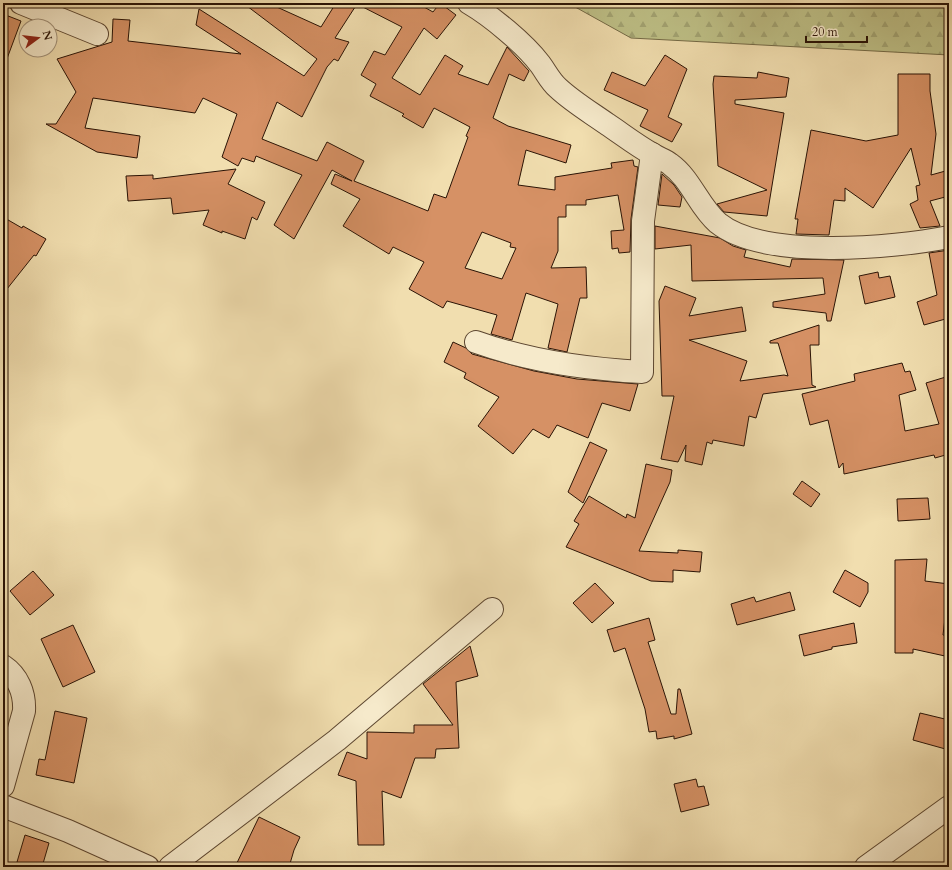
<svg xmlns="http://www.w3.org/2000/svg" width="952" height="870" viewBox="0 0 952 870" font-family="Cardo,serif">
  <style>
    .forest { fill: url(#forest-firs); stroke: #746a46 }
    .building { fill: #d69165; stroke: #2a1305; fill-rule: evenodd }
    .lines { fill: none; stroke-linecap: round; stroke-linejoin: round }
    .minor-casing { stroke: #5c4630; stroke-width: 24 }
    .minor { stroke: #f6eacb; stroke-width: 22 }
  </style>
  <defs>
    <pattern id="forest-firs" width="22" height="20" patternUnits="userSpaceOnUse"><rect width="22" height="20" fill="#bec087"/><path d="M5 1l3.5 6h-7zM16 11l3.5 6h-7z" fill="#a3a473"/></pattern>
  </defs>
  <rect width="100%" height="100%" fill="#f1deaf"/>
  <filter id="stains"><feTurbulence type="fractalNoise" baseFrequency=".005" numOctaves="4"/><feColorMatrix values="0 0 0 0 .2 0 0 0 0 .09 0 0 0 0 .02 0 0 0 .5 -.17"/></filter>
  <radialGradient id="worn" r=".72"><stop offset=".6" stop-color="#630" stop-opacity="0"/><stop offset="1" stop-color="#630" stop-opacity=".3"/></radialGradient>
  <!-- forest -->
  <path class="forest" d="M568,3h381v52l-318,-17z"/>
  <!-- building -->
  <g class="building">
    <path d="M243,3h25l53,24 15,-24h81l16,9 7,-9 16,12 -19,24 -13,-11 -32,50 28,17 25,-40 18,11 -5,8 30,11 19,-38 22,24 -5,10 -15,-7 -16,44 15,8 63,19 -5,18 -40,-13 -8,35 37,5v-13l57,-9 -1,-5 22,-3 1,6 4,1 -7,52 -1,33 -11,1 -1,-5 -6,1 -1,-18 13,-1 -6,-35 -32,5v5h-20v12h-8v34l-7,17 35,-1 1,31h-7l-13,54 -19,-4 10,-44 -32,-11 -14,47 -21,-6 6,-19 -50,-14 -4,7 -34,-19 15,-27 -31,-15 -4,7 -46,-28 17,-27 -29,-15 4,-10 17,7 -20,-11 -38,69 -20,-14 28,-50 -46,-19 -2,6 -12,-4 -4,8 -16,-9 15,-43 -34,-16 -8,15 -102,-15 -8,30 55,8 -3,22 -40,-6 -51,-28h10l20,-32 -19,-33 55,-17 1,-23 17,1 -2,21 113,13 -45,-29 3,-16 105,67 13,-17zM357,4l45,23 -17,28 -11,-4 -13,24 15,9 -6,12 34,18 -2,2 21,12 11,-20 36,19 -4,9 2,1 -22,61 -12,-4 -6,17 -74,-30 10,-20 -37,-19 -10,19 -55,-22 15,-37 25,15 25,-50 7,-8 4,2 11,-19 -14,-4zM482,232l29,11 -1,4 6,1 -14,31 -37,-11z"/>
    <path d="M3,14l18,7 -16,43h-2z"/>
    <path d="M665,55l22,14 -19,48 14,7 -10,18 -32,-16 8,-16 -44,-20 8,-18 33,14z"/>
    <path d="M758,72l31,6 -3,19 -51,3v4l49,9 -17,103 -43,-4 -7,-8 50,-14 -49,-24 -5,-82 1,-8 43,2z"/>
    <path d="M898,74h32v17l6,43 -5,41 18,-5v26l-19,5 10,25 -20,2 -10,-24 8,-4 -2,-14 4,-1 -9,-37 -38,60 -28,-20v13l-11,-1 -5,35 -33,-1 2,-15h-3l16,-89 55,11 32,-6z"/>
    <path d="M236,169l-8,15 37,18 -8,18 -5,-3 -7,22 -23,-8v2l-19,-8 6,-15 -36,4 -2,-16 -43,3 -2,-25 27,-1v4z"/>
    <path d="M662,174l12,11 8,12 -2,10 -22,-2z"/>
    <path d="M3,217l19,11 1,-2 23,13 -10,17 -2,-1 -31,39z"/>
    <path d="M655,226l65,12 13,8 13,4 -2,7 46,10 2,-8 52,1 -13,61h-4l-1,-8 -53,-6v-5l52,-8 -2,-16 -131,3 -1,-36 -36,4z"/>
    <path d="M949,250v68l-25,7 -7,-23 20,-7 -8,-42z"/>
    <path d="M878,272l1,6 11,-2 5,21 -30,7 -6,-28z"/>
    <path d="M665,286l31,12 -7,18 53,-9 4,24 -57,9 58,21 -7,20 44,-6 4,1 -10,-33h-8v-2l49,-16v20h-9l2,40 4,2 -53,7 -7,24 -7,-2 -5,30 -31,-6 -1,4 -5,-2 -5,23 -17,-4 1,-16 -8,17 -17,-3 13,-63h-12l-3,-95z"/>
    <path d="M453,342l13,6 6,6 62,17 43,8 61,5 -8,27 -28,-8 -14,35 -31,-13 -8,13 -16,-9 -20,25 -35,-28 21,-29 -35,-19 2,-5 -22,-11z"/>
    <path d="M902,363l3,9 5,-1 6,19 -17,5 6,36 34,-7 -13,-41 23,-7v78l-14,4 -1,-3 -90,19 -1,-11 -4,5 -11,-48 -18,5 -8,-31 53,-13 -1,-7z"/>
    <path d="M590,442l17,8 -24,53 -15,-11z"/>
    <path d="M646,464l26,6 -2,12 -31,69 39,2v-3l24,2 -2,20 -27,-2v12l-22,-1 -85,-34 13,-23 -5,-3 15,-25 37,22 1,-4 8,4z"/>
    <path d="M802,481l18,13 -9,13 -18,-13z"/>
    <path d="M928,498l2,21 -32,2 -1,-22z"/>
    <path d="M927,559l-2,22 24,3 -6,51 6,1 -4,20 -32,-7v4h-18v-93z"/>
    <path d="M845,570l23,13v9l-8,15 -27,-15z"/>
    <path d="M33,571l21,24 -24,20 -20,-24z"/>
    <path d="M595,583l19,20 -22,20 -19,-20z"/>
    <path d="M790,592l5,18 -58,15 -6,-21 23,-7 2,5z"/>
    <path d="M649,618l6,22 -7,2 23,72h5l2,-25h2l12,45 -18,5v-3l-17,3 -1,-8 -7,1 -4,-23 -20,-61 -11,4 -7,-22z"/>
    <path d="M854,623l3,20 -25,4v2l-28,7 -5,-21z"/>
    <path d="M73,625l22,47 -32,15 -22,-48z"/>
    <path d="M470,646l8,30 -22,6 3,66 -23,1 -1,9h-20l-14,40 -19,-7 2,54h-26l-2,-64 -18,-6 9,-23 20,7v-27l47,1v-8h39l-30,-41z"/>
    <path d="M55,711l32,7 -13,65 -38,-8 3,-16 6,1z"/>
    <path d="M920,713l29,7v30l-36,-10z"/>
    <path d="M696,779l2,8 6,-1 5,19 -28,7 -7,-28z"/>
    <path d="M259,817l41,20 -6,13 -5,17h-54z"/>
    <path d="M25,835l24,8 -7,24h-9l-16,-5z"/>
  </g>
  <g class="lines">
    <!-- minor casing -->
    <g class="minor-casing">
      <g id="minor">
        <path d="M21,3l76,31"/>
        <path d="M469,3c22,13 55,40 71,61 6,8 10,17 18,24 15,14 32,24 49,36 15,10 29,21 45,30 6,4 13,6 18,10 21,15 29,43 48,59 46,37 175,25 231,14"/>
        <path d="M476,342c53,19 109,27 166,30l1,-151 9,-67"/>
        <path d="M3,666c15,10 22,27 21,45l-21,75"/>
        <path d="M3,806l65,25 80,36"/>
        <path d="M170,867l167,-127 155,-131"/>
        <path d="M866,867l83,-60"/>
      </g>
    </g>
    <!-- minor -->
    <use href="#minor" class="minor"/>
  </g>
  <!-- margin -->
  <rect width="952" height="870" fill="none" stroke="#f1deaf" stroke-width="16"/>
  <rect x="4" y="4" width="944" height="862" fill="none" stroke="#2a1305" stroke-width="2"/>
  <rect x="8" y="8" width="936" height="854" fill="none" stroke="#2a1305"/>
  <!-- north arrow -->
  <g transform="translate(38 38) rotate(75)"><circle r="19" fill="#f6eacb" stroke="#a4947c"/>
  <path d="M0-3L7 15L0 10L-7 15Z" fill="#8f2418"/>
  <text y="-6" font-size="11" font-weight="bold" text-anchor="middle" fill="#2a1305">N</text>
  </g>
  <!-- scale -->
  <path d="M806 36v6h61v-6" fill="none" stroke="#2a1305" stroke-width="2"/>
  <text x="812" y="36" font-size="12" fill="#2a1305" stroke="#f6eacb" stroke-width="3" paint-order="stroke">20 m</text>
  <rect width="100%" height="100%" filter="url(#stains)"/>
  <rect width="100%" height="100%" fill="url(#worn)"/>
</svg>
